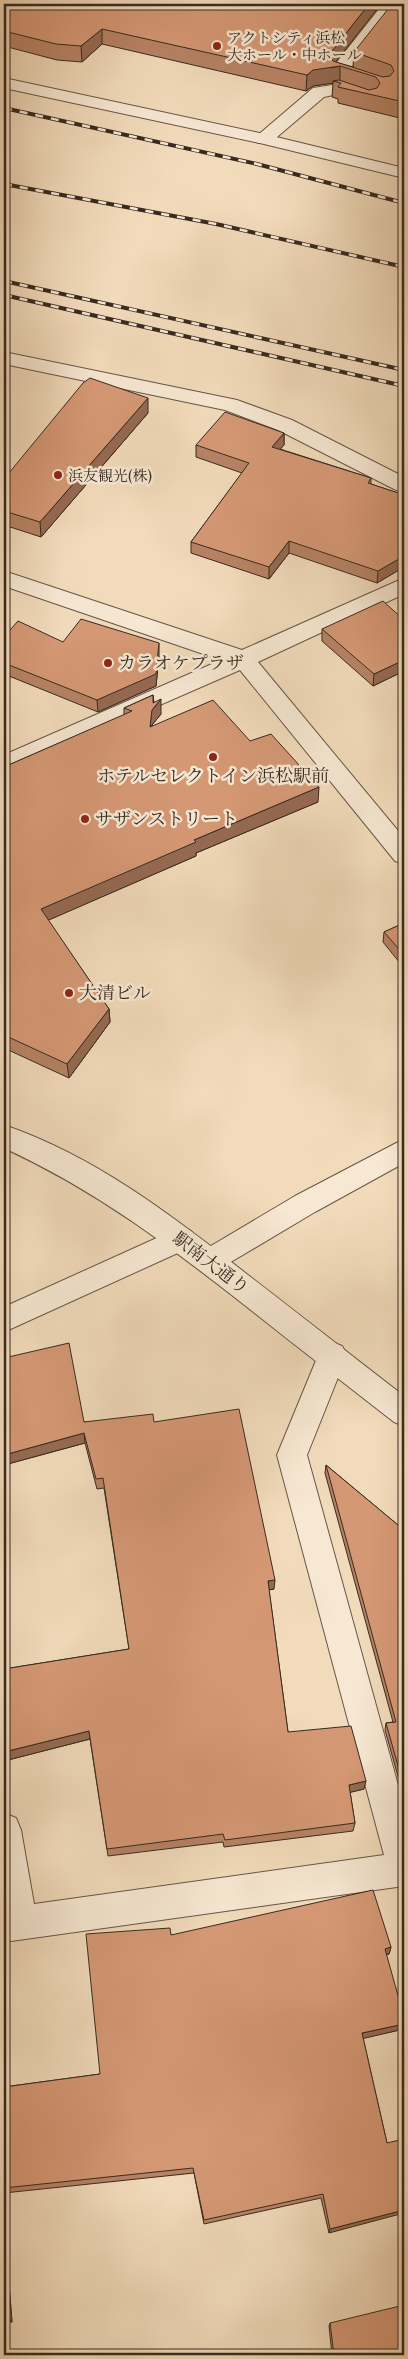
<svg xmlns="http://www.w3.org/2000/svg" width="408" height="2359" viewBox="0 0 408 2359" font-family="'Libre Caslon Text','Noto Serif JP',serif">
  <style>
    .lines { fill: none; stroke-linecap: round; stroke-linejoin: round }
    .service-casing { stroke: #665647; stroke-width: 2 }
    .minor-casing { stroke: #665647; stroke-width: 2 }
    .tertiary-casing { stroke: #665647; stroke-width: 2 }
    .service { fill: #f7e8d3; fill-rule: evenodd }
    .minor { fill: #f7e8d3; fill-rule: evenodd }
    .tertiary { fill: #f7e8d3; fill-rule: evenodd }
    .rail-casing { stroke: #382a20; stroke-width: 4 }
    .rail { stroke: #f7e8d3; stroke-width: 2.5; stroke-dasharray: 8; stroke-linecap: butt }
    .wall { fill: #b78365; stroke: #382a20 }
    .shaded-wall { fill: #956a52; stroke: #382a20 }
    .building { fill: #d59875; stroke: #382a20 }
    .poi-dot { fill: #8f2418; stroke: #f7e8d3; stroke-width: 2 }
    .labels { text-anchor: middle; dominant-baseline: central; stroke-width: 5; stroke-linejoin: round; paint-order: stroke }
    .far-poi-label { font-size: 15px; fill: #382a20; stroke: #f7e8d3; text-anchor: start }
    .poi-label { font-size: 18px; fill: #382a20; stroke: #f7e8d3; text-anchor: start }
    .street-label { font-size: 18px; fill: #382a20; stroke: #f7e8d3 }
  </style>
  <rect width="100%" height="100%" fill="#f2dbbb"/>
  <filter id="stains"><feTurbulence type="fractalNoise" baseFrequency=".004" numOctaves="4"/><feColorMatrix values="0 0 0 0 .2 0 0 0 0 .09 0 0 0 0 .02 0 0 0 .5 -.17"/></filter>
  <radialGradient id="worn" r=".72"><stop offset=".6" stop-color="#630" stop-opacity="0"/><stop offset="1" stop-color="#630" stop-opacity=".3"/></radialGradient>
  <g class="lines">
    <!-- service casing -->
    <g class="service-casing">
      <g id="service">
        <path d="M383,4h17l-50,65 21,7 3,4 -3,4 -6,1 -32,-10 -3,-4 3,-4z"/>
        <path d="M339,84l35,11 3,4 -3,4 -6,1 -30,-10 -14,3 -54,46h-12l-3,-4 3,-4 55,-47z"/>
      </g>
    </g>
    <!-- minor casing -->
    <g class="minor-casing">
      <g id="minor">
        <path d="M4,352l233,48 55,20 112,57v15l-8,-2 -118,-60 -53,-20 -221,-46z"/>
        <path d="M4,571l238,79 162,-72v16l-146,68 146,176v26l-9,-3 -155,-191 -236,103v-18l217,-95 -217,-74z"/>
        <path d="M404,1139v24l-89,49 -96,57 -10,4 -10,-4 -4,-8 4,-8 96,-57z"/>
        <path d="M181,1227l10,4 4,8 -4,8 -187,85v-25z"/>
        <path d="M332,1342l10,4 5,9 -40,100 97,352v79l-400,56v-129l12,5 5,12 13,74 350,-49 -107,-400 45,-109z"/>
      </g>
    </g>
    <!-- tertiary casing -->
    <g class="tertiary-casing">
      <g id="tertiary">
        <path d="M4,78l260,56 140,34v10l-140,-34 -260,-56z"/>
        <path d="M4,1125c91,31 170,92 244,150 52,40 104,81 156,121v30l-10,-4c-49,-38 -98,-76 -147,-115 -79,-62 -150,-116 -243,-159z"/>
      </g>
    </g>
    <!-- service -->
    <use href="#service" class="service"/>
    <!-- minor -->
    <use href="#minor" class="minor"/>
    <!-- tertiary -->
    <use href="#tertiary" class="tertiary"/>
    <!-- rail casing -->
    <g class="rail-casing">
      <g id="rail">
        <path d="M4,108l253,56 147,39"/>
        <path d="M4,184l212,40 188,43"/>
        <path d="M4,281l400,89"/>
        <path d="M4,295l400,91"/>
      </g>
    </g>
    <!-- rail -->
    <use href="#rail" class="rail"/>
  </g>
  <!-- wall -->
  <g class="wall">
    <path d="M4,4h377l-46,58 18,5 1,-15 50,-48v115l-66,-16v-4l-6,-2 1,-14 -20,3 -7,5 -204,-47 -20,18 -25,-2 -53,-14z"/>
    <path d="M148,413l-107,124 -37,-12v-46z"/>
    <path d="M284,433v12l-4,4 91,29v6l33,11v72l-27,16 -88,-30 -20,26 -78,-26v-11l51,-69 -46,-16v-12z"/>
    <path d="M404,620v51l-31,15 -51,-45v-12z"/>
    <path d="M4,637l59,5 96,14 -3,30 -58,26 -94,-38z"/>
    <path d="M153,695l1,7 7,12 -9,11v1l98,15 68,61 -122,51v3l-148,64 61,89 1,13 -41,56 -65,-30v-281l120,-52v-7z"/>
    <path d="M404,923v45l-21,-26 1,-10z"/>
    <path d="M84,1422h70l120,167 -5,1 19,142 76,57 -14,3 5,31 -2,8 -129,16 -1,-5 -115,14 -18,-117 -86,22v-92l125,-20 -25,-161 -7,1 -12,-46 -81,22z"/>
    <path d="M326,1465l78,65v249l-5,1 -14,-50 1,-7 7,-1 -68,-249z"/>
    <path d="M171,1935l220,12 -2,7 -3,1 18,74 -41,9 24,105 -58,90 -8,-35 -117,26 -10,-51 -190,20v-106l96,-13z"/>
    <path d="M4,2221l8,101 -8,2z"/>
    <path d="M330,2323l74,32h-72l-3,-29z"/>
  </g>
  <!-- shaded-wall -->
  <g class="shaded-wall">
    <path d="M369,4h12l-50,64 9,-2v16l-7,-1v2l-20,3 -7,5 1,-16 22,-20z"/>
    <path d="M102,29v15l-20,18 -1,-16z"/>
    <path d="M148,398v15l-107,124 -1,-15z"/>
    <path d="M284,433v12l-12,14v-12z"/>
    <path d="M289,541v12l-20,26v-12z"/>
    <path d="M404,556v11l-27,16 1,-12z"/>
    <path d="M159,643v13l-3,30 -58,26 -1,-12z"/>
    <path d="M404,660v11l-31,15 1,-12z"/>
    <path d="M153,695l1,13 7,-9v15l-9,11 -1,16 -1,-14z"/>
    <path d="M319,787l-1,15 -122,51v3l-154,67 -1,-14 153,-69z"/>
    <path d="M109,1009l1,13 -41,56 -2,-14z"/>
    <path d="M84,1433l1,10 -81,22v-10z"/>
    <path d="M275,1580l-1,9 -7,1 1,-9z"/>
    <path d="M89,1731l1,8 -86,22v-9z"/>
    <path d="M404,1772v7l-5,1 1,-7z"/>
    <path d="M366,1781l-2,8 -16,4 1,-8z"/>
    <path d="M391,1947l-2,7 -6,1 2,-6z"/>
    <path d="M404,2024v5l-43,10 1,-6z"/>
    <path d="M404,2210v3l-75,20 1,-4z"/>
    <path d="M4,2221l8,101 -3,-3 -5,-73z"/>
  </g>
  <!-- building -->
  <g class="building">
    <path d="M4,4h365l-40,51 4,6 50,16 7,-1 4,-5 -3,-6 -37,-13 38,-48h12v98l-66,-15 3,-4 -8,-2 6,-1 30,10 8,-2 3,-5 -4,-6 -36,-11 -27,4 -6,5 -205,-46 -21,17 -25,-2 -52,-13z"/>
    <path d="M90,378l58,20 -108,124 -36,-11v-32l79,-96z"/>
    <path d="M225,412l59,21 -12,14 99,31 -3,5 36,12v61l-26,15 -89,-30 -20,26 -78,-25 58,-79 -53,-18z"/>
    <path d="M383,601l21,19v40l-30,14 -52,-45z"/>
    <path d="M81,619l78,24 -3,31 -59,26 -93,-37v-26l14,-16 45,21z"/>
    <path d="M153,695v8l8,-4 -9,11 -2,17 63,-27 37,41 21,-7 48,53 -125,53 2,2 -155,67 68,100 -42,55 -63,-29v-268l128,-56 -8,-3z"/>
    <path d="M404,923v32l-20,-23z"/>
    <path d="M69,1343l15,79 69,-8 1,8 85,-13 36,171 -7,1 20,151 63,-6 15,55 -17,4 6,38 -130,17 -2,-6 -116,15 -18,-118 -85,21v-83l125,-20 -26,-171 -7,1 -12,-46 -80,22v-97z"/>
    <path d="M326,1465l78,65v242l-4,1 -14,-50 10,-1z"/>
    <path d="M373,1890l18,57 -6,2 19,68v7l-42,9 25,110 17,-4v71l-74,19 -7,-35 -119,26 -11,-52 -189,20v-101l96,-13 -14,-140 84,-6 1,7z"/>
    <path d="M4,2246l5,73 -5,1z"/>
    <path d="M404,2305v50h-70l-4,-32z"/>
  </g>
  <!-- markers -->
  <g class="poi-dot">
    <circle cx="217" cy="46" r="5"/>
    <circle cx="58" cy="475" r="5"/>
    <circle cx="108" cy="663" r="5"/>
    <circle cx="213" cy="757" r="5"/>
    <circle cx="85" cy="819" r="5"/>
    <circle cx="69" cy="993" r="5"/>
  </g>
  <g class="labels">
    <!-- far-poi labels -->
    <g class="far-poi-label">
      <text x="227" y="37">アクトシティ浜松<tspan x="227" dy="17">大ホール・中ホール</tspan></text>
      <text x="68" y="475">浜友観光(株)</text>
    </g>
    <!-- poi labels -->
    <g class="poi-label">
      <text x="118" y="663">カラオケプラザ</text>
      <text x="213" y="776" text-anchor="middle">ホテルセレクトイン浜松駅前</text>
      <text x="95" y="819">サザンストリート</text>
      <text x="79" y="993">大清ビル</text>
    </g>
    <!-- street labels -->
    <g class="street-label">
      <text transform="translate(211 1263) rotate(37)">駅南大通り</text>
    </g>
  </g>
  <!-- margin -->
  <rect width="408" height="2359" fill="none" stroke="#f2dbbb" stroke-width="20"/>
  <rect x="5" y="5" width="398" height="2349" fill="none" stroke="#382a20" stroke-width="2.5"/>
  <rect x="10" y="10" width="388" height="2339" fill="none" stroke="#382a20"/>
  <rect width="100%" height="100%" filter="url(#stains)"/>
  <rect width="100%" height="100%" fill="url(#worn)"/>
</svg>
